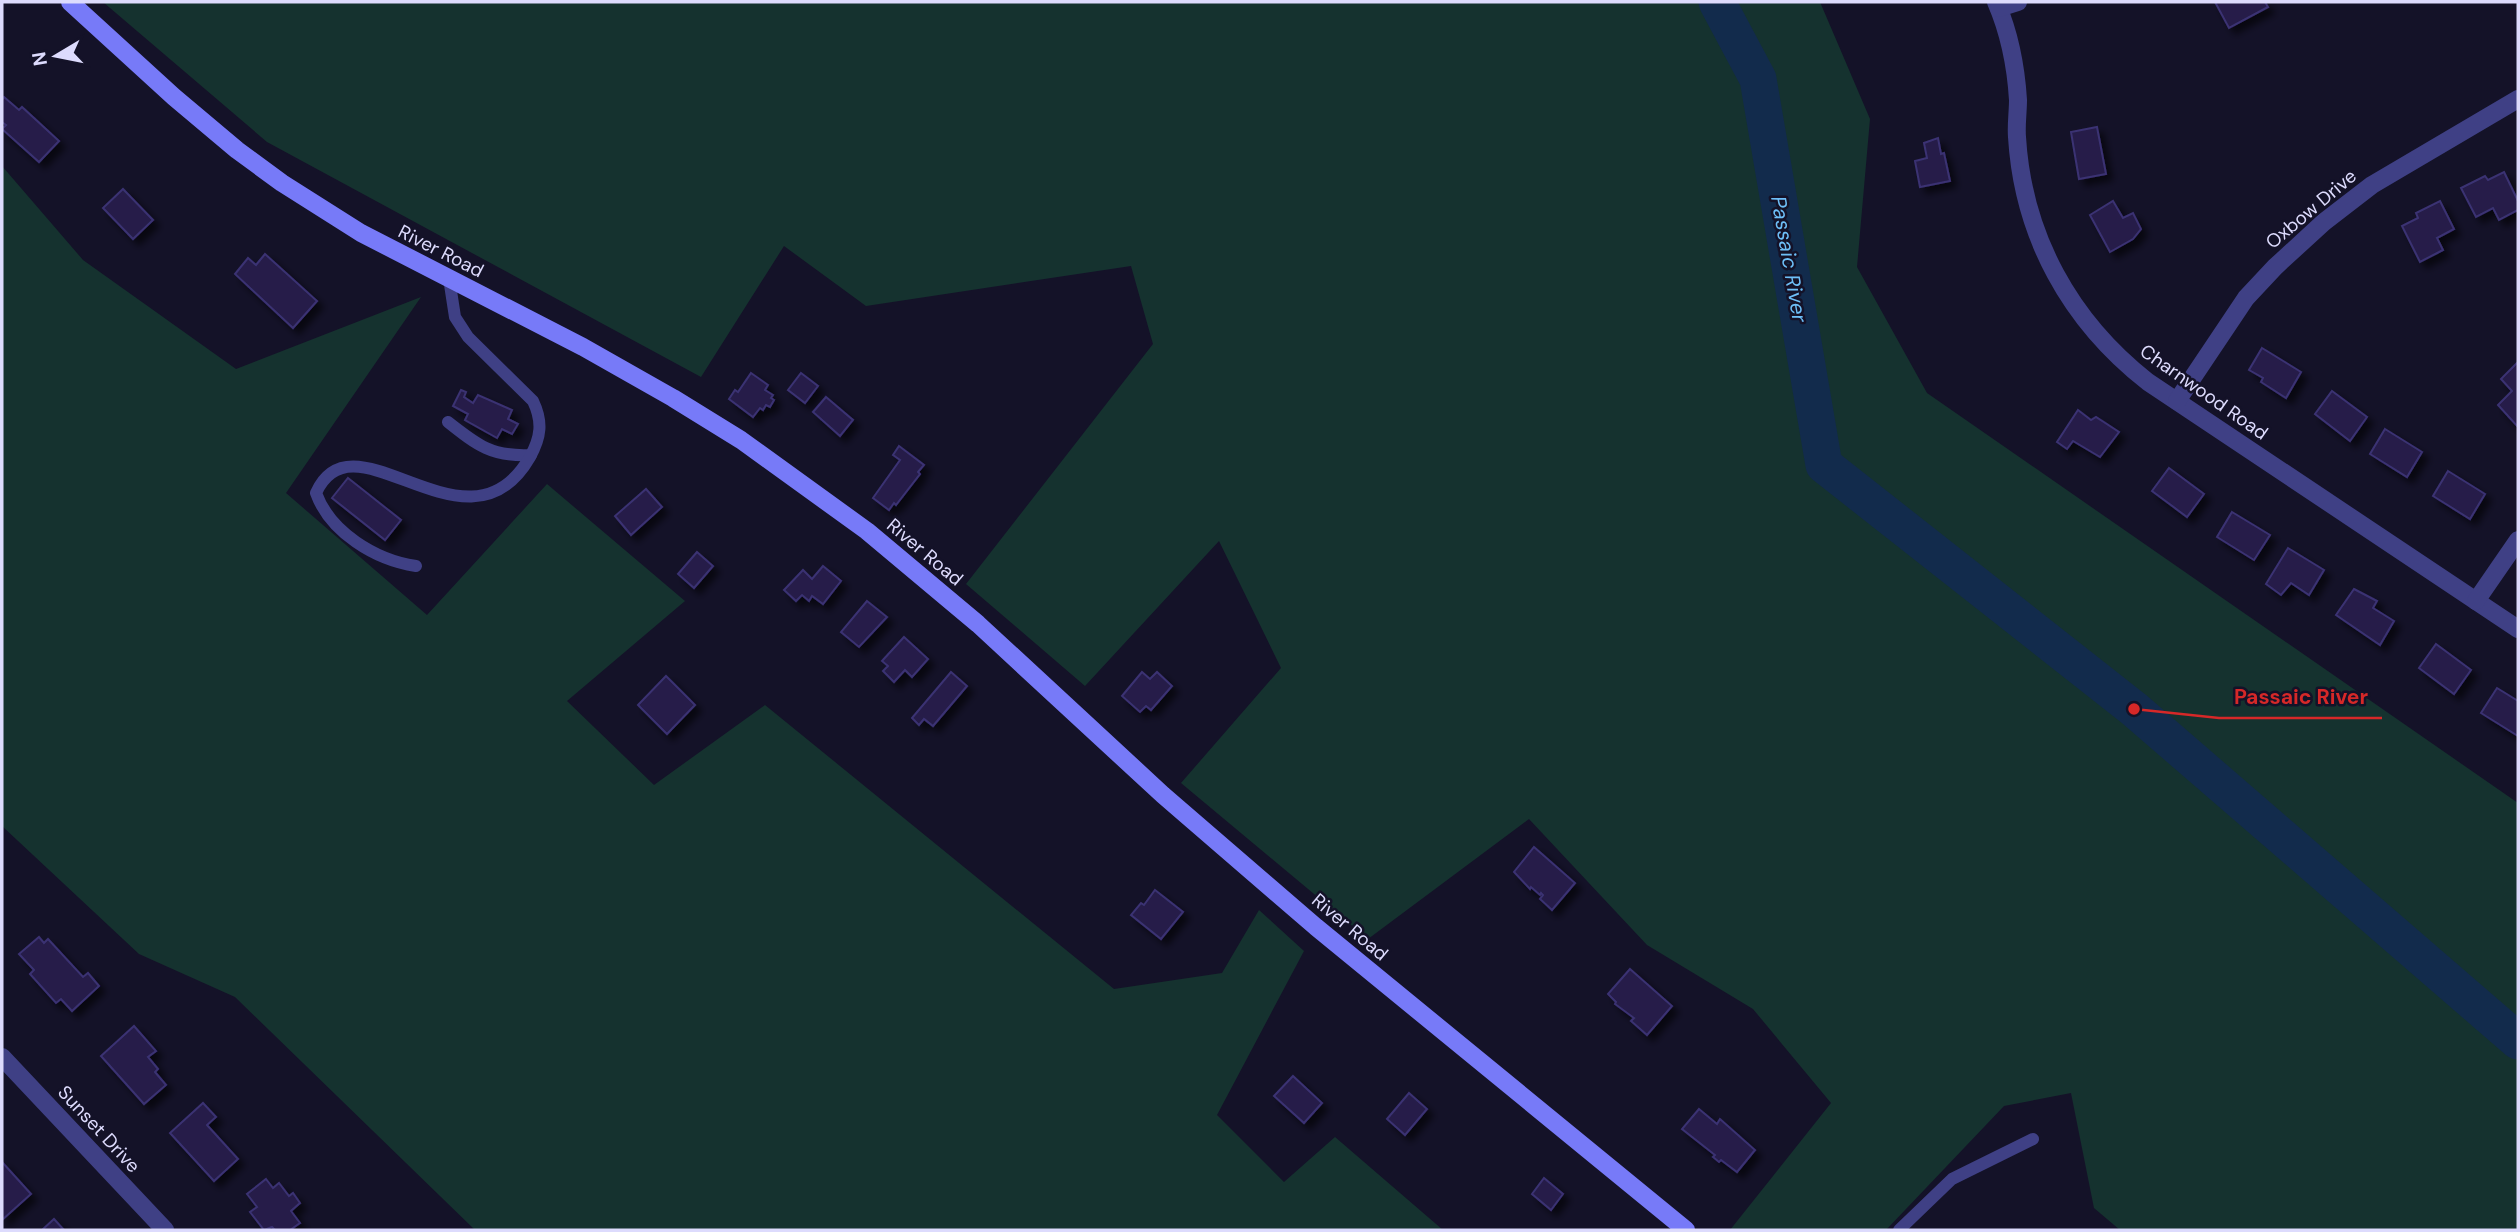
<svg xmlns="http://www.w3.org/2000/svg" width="2520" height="1232" viewBox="0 0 2520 1232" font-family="'DM Sans',sans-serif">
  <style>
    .green { fill: #15322f }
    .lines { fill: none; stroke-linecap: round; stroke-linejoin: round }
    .river { stroke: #122b4c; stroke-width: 37 }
    .building { fill: #251e48; stroke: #3b3273; stroke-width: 2; filter: url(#shadow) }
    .lane { stroke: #3f4085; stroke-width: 12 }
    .street { stroke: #3f4085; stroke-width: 18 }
    .secondary { stroke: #777af8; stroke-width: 18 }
    .labels { text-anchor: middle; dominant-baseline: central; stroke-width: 5; stroke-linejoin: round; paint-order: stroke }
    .street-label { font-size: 19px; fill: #dddbfd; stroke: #141228 }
    .water-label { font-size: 21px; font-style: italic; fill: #6ebff8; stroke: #141228 }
    .leader { fill: none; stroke: #d62828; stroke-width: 2.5 }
    .callout-dot { fill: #d62828; stroke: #141228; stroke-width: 2.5 }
    .callout-label { font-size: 21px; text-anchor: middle; font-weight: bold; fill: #d62828; stroke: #141228; stroke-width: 5; stroke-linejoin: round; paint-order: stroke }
  </style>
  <defs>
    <filter id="shadow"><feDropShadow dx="6" dy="6" stdDeviation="3.5" flood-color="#0009"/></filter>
  </defs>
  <rect width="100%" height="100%" fill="#141228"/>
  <!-- green -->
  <g class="green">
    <path d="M103,2h1717l50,117 -13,148 70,126 591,410v427h-398l-26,-22 -23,-115 -67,13 -118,124h-156l101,-127 -78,-94 -106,-64 -118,-126 -161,120 -187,-156 100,-115 -62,-127 -134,145 -119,-102 187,-240 -22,-78 -265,40 -82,-60 -83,131 -434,-235z"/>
    <path d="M2,166l81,94 153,109 185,-72 -135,196 141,122 120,-131 138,117 -118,100 87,84 111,-80 349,284 108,-16 37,-63 45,41 -87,164 67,67 51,-45 108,93h-968l-240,-233 -96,-43 -137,-128z"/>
  </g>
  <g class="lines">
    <!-- river -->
    <path class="river" d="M1717,2l41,77 66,386 310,244 384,332"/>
  </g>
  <!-- building -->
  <g class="building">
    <path d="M2215,2h50l3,5 -39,21z"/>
    <path d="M4,97l15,13 3,-3 37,34 -20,21 -37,-33 4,-4 -4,-3v-22z"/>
    <path d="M2097,127l9,47 -27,5 -8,-47z"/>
    <path d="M1938,138l3,16 3,-1 6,28 -30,6 -5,-26 12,-3 -3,-15z"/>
    <path d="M2504,172l14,29v9l-19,10 -6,-12 -17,9 -15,-29 24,-12 3,4z"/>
    <path d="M123,189l30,31 -20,19 -30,-31z"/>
    <path d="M2113,201l10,17 10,-5 8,16 -8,10 -23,13 -20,-37z"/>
    <path d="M2440,201l14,28 -17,9 6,12 -23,12 -18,-36 16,-8 -2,-5z"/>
    <path d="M265,254l52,47 -24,27 -58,-54 13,-16 8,7z"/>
    <path d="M2262,348l39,24 -15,26 -25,-16 2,-4 -14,-8z"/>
    <path d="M2518,362v65l-20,-22 14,-14 -11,-12z"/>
    <path d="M751,373l17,12 -3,5 8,5 -2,3 3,2 -4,7 -4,-2 -3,5 -3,-2 -7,9 -24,-18 6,-9 3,2z"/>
    <path d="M801,373l17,13 -13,17 -17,-13z"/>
    <path d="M461,390l5,2 -2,5 9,6 5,-8 34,15 -4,9 10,5 -6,10 -10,-5 -5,9 -32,-18 3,-6 -15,-8z"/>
    <path d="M2332,391l35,26 -17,24 -35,-27z"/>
    <path d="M826,397l27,23 -13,16 -27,-24z"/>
    <path d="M2078,410l13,10 5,-3 23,15 -19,25 -27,-16 -6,8 -10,-7z"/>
    <path d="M2385,429l37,23 -15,25 -37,-23z"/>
    <path d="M899,446l25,19 -6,7 2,2 -24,31 -2,-2 -5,7 -16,-12 27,-38 -7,-5z"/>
    <path d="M2169,468l35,26 -17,23 -35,-26z"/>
    <path d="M2448,471l37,23 -15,25 -37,-23z"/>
    <path d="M348,478l53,42 -16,20 -53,-42z"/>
    <path d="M646,489l16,18 -31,28 -16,-19z"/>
    <path d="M2232,512l38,23 -16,25 -37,-23z"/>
    <path d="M2288,548l36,22 -15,25 -18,-12 -10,12 -15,-11z"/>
    <path d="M697,552l16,14 -19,22 -16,-14z"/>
    <path d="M823,566l18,15 -18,23 -11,-8 -3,5 -7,-6 -6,6 -12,-11 19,-20 9,9z"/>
    <path d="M2354,589l23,12 -4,7 21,13 -14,24 -44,-30z"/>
    <path d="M867,601l20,16 -28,30 -18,-15z"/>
    <path d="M904,637l24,22 -16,18 -7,-7 -11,12 -11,-11 5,-5 -6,-5z"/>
    <path d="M2436,644l35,26 -17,24 -35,-26z"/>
    <path d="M951,672l16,14 -34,40 -9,-7 -5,6 -7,-7z"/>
    <path d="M1142,672l8,7 7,-7 15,14 -21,24 -5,-4 -6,6 -18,-16z"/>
    <path d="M666,676l29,29 -28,29 -29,-29z"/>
    <path d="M2497,688l21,13v35l-37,-23z"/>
    <path d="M1534,847l41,36 -23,27 -12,-11 3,-4 -2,-2 -1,2 -9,-8 -1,2 -16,-17z"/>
    <path d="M1155,890l28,22 -22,27 -30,-24 10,-12 3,2z"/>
    <path d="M39,937l5,6 4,-4 35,38 5,-4 11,13 -27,25 -11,-12 -5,4 -26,-29 4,-4 -15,-16z"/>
    <path d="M1630,969l42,37 -25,29 -16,-14 3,-3 -19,-14 1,-2 -8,-8z"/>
    <path d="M134,1026l22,25 -8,6 10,12 -3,3 11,13 -22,19 -43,-48z"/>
    <path d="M1293,1076l29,27 -18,20 -30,-27z"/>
    <path d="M1409,1093l18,16 -22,26 -18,-16z"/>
    <path d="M203,1103l13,14 -9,8 31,34 -24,22 -44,-48z"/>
    <path d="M1699,1109l18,15 3,-5 35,31 -18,22 -16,-12 -2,2 -6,-5 2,-2 -33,-26z"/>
    <path d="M2,1162l29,32 -29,26z"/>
    <path d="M1544,1178l19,16 -12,16 -19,-16z"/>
    <path d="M266,1179l7,9 6,-5 10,13 4,-3 7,10 -9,8 9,12 -10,7h-15l-3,-3 -8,3 -14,-18 7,-5 -10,-13z"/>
    <path d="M54,1219l10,11h-22z"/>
  </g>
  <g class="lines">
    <!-- lane -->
    <g class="lane">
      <path d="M448,422c29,23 44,35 83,33"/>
      <path d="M416,566c-41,-6 -86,-34 -100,-73 38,-85 152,72 214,-36 11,-20 13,-35 3,-56l-65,-64 -13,-20 -6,-39"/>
      <path d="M1899,1230l53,-51 81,-40"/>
    </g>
    <!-- street -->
    <g class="street">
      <path d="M1996,2c13,30 20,65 22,98 0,12 -2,25 -1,37 6,99 53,184 131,245l370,247"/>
      <path d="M1999,8l19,-6"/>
      <path d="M2177,401l69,-103 29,-31 49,-45 48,-37 146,-86"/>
      <path d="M2476,601l42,-61"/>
      <path d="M2,1057l163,173"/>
    </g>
    <!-- secondary -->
    <path class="secondary" d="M70,2l104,95 63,53 45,33 79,50 222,114 90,51 68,42 126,91 111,93 185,171 153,132 370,303"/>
  </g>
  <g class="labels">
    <!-- street labels -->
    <g class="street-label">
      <text transform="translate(2311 209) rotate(-40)">Oxbow Drive</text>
      <text transform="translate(441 251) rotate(27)">River Road</text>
      <text transform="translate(2204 392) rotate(35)">Charnwood Road</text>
      <text transform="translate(925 552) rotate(40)">River Road</text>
      <text transform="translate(1350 927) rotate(40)">River Road</text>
      <text transform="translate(99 1129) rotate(47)">Sunset Drive</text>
    </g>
    <!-- water labels -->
    <g class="water-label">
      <text transform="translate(1789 259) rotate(80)">Passaic River</text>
    </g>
  </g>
  <!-- callouts -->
  <path class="leader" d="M2134 709L2219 718H2382"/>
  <circle class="callout-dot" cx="2134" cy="709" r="7"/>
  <g class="callout-label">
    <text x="2301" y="704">Passaic River</text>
  </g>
  <!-- border -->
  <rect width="2520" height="1232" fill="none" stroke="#dddbfd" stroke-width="7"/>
  <!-- north arrow -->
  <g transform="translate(56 56) rotate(260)" stroke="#141228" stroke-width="5" paint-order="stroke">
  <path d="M0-5L12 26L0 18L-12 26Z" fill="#dddbfd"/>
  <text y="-10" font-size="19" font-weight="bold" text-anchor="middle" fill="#dddbfd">N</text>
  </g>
</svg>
